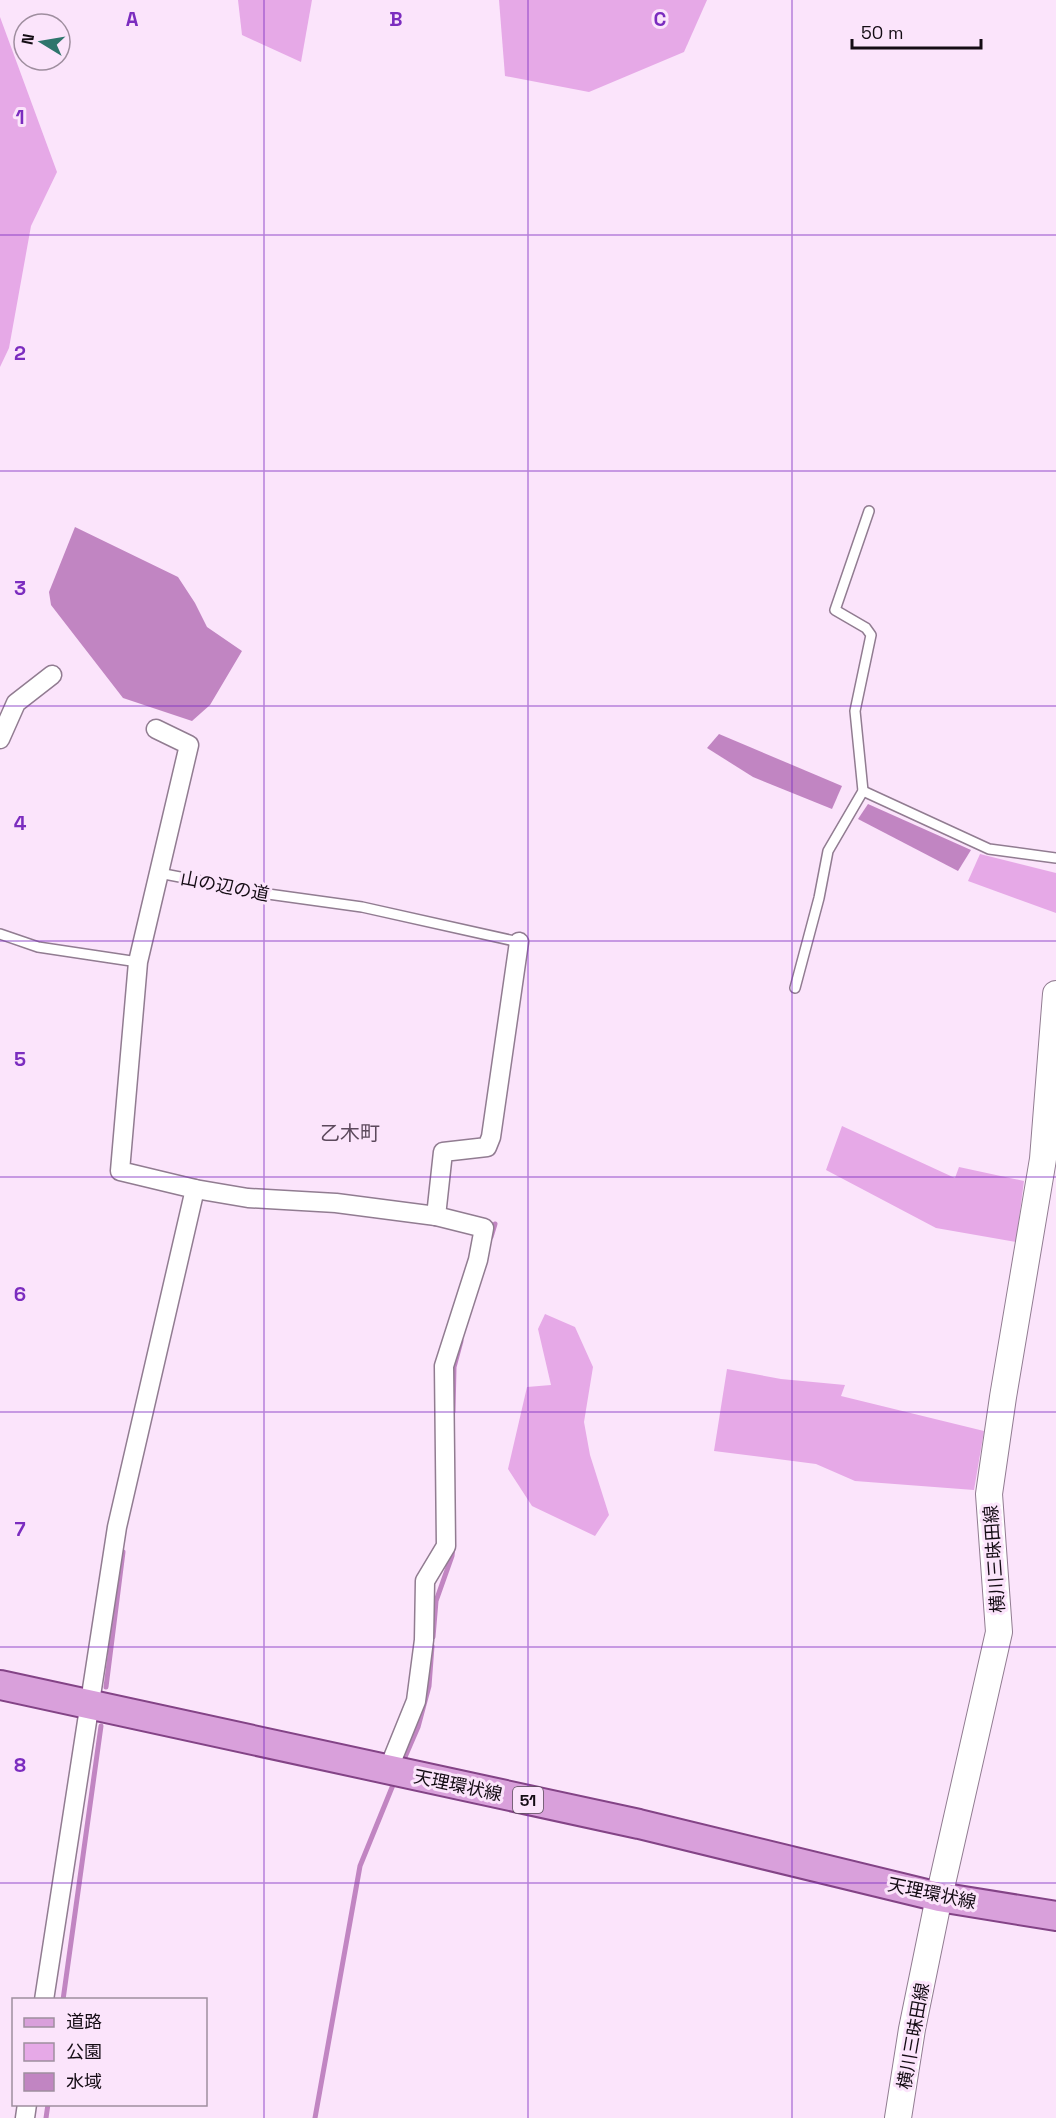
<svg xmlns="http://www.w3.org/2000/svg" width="1056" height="2118" viewBox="0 0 1056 2118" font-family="'Space Grotesk','Noto Sans JP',sans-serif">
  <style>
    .green { fill: #e6a9e7 }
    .water { fill: #c185c2 }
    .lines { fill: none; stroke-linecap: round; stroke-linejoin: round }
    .stream { stroke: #c185c2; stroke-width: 5 }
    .service-casing { stroke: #917c91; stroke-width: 12 }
    .minor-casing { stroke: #917c91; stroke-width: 21 }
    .secondary-casing { stroke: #917c91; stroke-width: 28 }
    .primary-casing { stroke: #834386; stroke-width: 32 }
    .service { stroke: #fff; stroke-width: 9 }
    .minor { stroke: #fff; stroke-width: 18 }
    .secondary { stroke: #fff; stroke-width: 26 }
    .primary { stroke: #d9a0db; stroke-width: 28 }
    .grid { fill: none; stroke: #7b2cbf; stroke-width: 1.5; stroke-opacity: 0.55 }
    .labels { text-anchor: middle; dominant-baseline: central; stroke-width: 6; stroke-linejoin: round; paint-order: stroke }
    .shield { fill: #fbe4fb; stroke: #594d59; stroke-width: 1.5 }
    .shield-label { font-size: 16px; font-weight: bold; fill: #140c14 }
    .street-label { font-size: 18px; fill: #140c14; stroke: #fbe4fb }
    .neighbourhood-label { font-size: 20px; fill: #5c495c; stroke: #fbe4fb }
    .grid-label { font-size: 20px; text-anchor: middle; font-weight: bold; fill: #7b2cbf; stroke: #fbe4fb; stroke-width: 6; stroke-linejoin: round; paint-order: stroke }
  </style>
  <rect width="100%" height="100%" fill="#fbe4fb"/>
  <!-- green -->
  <g class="green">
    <path d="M238,0h74l-11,62 -59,-27z"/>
    <path d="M499,0h208l-23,52 -95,40 -84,-16z"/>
    <path d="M0,17l57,155 -26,54 -22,122 -9,19z"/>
    <path d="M980,854l76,19v40l-88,-32z"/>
    <path d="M842,1126l113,52 4,-11 65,14 -8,61 -80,-14 -110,-58z"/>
    <path d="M545,1314l30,13 18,40 -9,55 6,33 19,60 -14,21 -63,-30 -24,-37 19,-82 24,-2 -13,-56z"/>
    <path d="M727,1369l54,10 64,6 -4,11 143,35 -10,59 -119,-9 -39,-17 -102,-13z"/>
  </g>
  <!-- water -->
  <g class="water">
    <path d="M75,527l103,50 17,26 12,24 35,24 -32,54 -18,16 -69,-23 -72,-93 -2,-13z"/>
    <path d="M719,734l123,52 -10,23 -79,-32 -46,-29z"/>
    <path d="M868,804l103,46 -13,21 -100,-52z"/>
  </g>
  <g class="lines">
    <!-- stream -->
    <g class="stream">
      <path d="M491,1237l4,-13"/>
      <path d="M453,1412l1,-45 7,-26"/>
      <path d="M433,1637l3,-36 16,-45 1,-9"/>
      <path d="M106,1687l17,-135"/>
      <path d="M402,1764l16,-37 11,-41 3,-40"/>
      <path d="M63,2000l38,-274"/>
      <path d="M46,2118l2,-14"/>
      <path d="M315,2118l45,-252 35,-86"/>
    </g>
    <!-- service casing -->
    <g class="service-casing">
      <g id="service">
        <path d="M863,791l126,58 67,9"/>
        <path d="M159,873l109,21 94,13 157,35"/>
        <path d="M0,934l38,13 100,15"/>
        <path d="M795,988l24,-90 9,-47 35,-60 -8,-80 16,-76 -5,-7 -31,-18 34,-99"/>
      </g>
    </g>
    <!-- minor casing -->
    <g class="minor-casing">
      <g id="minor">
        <path d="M0,739l16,-36 36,-28"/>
        <path d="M195,1189l53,9 88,5 100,13"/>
        <path d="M388,1770l28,-69 8,-61 1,-59 21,-35 -2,-180 34,-106 6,-32 -48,-12 7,-64 44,-5 4,-10 28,-195"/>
        <path d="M44,2000l73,-473 78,-338 -75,-18 18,-209 51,-217 -33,-16"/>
        <path d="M25,2118l2,-14"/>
      </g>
    </g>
    <!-- secondary casing -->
    <g class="secondary-casing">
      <path id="secondary" d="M898,2118l14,-89 27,-132 60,-265 -10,-138 14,-97 40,-238 13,-165"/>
    </g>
    <!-- primary casing -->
    <g class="primary-casing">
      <path id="primary" d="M0,1685l639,139 300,73 117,19"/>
    </g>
    <!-- service -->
    <use href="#service" class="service"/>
    <!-- minor -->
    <use href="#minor" class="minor"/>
    <!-- secondary -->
    <use href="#secondary" class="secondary"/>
    <!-- primary -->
    <use href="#primary" class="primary"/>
  </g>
  <!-- grid -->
  <path class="grid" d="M264,0v2118M528,0v2118M792,0v2118M0,235h1056M0,471h1056M0,706h1056M0,941h1056M0,1177h1056M0,1412h1056M0,1647h1056M0,1883h1056"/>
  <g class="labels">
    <!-- shield labels -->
    <rect class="shield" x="513" y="1787" width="30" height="26" rx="4.5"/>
    <g class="shield-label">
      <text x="528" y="1800">51</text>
    </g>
    <!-- street labels -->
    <g class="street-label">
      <text transform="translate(225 886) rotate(11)">山の辺の道</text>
      <text transform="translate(994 1559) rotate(-94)">横川三昧田線</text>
      <text transform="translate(458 1785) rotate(12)">天理環状線</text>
      <text transform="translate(932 1893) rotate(12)">天理環状線</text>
      <text transform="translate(913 2036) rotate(-80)">横川三昧田線</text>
    </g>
    <!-- neighbourhood labels -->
    <g class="neighbourhood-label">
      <text x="350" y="1133">乙木町</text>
    </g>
  </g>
  <g class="grid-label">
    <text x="132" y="26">A</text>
    <text x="396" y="26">B</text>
    <text x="660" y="26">C</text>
    <text x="20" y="124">1</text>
    <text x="20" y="360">2</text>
    <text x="20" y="595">3</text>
    <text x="20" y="830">4</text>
    <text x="20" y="1066">5</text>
    <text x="20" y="1301">6</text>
    <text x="20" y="1536">7</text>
    <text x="20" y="1772">8</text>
  </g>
  <!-- legend -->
  <rect x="12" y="1998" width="195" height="108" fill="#fbe4fb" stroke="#9f8e9f" stroke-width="1.5"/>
  <rect x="24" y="2018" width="30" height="9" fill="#d9a0db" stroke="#9f8e9f" stroke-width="1.5"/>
  <text x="66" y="2028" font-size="18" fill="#140c14">道路</text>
  <rect x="24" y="2043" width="30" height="18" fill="#e6a9e7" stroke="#9f8e9f" stroke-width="1.5"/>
  <text x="66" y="2058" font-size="18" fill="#140c14">公園</text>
  <rect x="24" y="2073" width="30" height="18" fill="#c185c2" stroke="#9f8e9f" stroke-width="1.5"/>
  <text x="66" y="2088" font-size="18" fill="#140c14">水域</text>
  <!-- north arrow -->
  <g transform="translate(42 42) rotate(281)"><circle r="28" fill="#fbe4fb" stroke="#9f8e9f" stroke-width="1.5"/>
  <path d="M0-4.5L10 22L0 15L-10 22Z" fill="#2e756c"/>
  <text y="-9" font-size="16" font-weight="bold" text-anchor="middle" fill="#140c14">N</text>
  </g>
  <!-- scale -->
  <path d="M852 39v9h129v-9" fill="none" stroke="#140c14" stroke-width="3"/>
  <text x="861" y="39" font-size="18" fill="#140c14" stroke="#fbe4fb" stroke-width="4.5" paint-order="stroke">50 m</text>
</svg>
